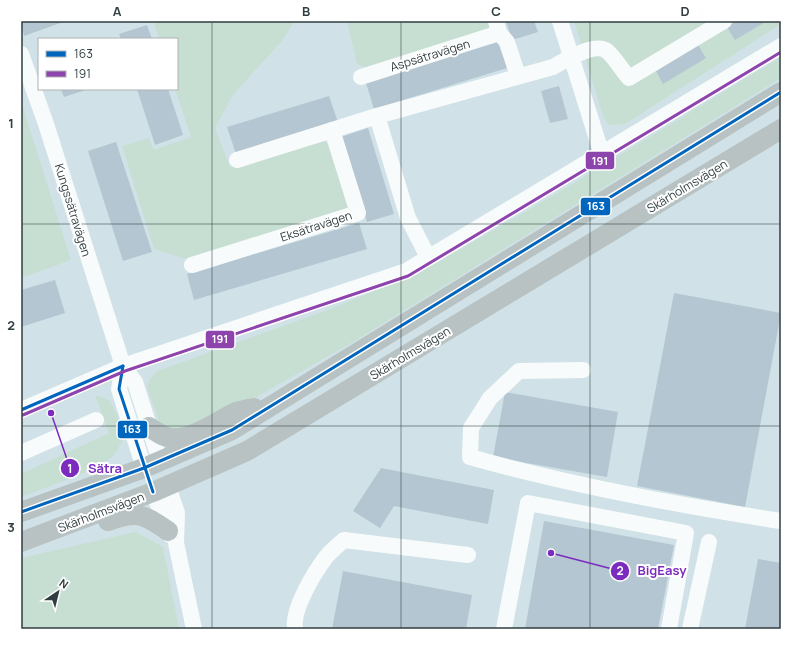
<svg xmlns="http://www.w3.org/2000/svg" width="802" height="650" viewBox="0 0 802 650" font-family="Manrope,sans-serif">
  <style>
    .green { fill: #c7dfd2 }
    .building { fill: #b4c6d1 }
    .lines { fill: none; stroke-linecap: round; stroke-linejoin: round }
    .minor { stroke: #f8fbfb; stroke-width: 16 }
    .major { stroke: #b8c2c3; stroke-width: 20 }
    .bus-1-casing { stroke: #fff; stroke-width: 6 }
    .bus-2-casing { stroke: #fff; stroke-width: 6 }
    .bus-1 { stroke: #0065bd; stroke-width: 3 }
    .bus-2 { stroke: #8e44ad; stroke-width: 3 }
    .grid { fill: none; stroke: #313e41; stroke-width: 1; stroke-opacity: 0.55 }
    .labels { text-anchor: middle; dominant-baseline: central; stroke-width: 4; stroke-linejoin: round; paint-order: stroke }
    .street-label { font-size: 12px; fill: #313e41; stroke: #fff }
    .leader { fill: none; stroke: #7b2cbf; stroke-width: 1.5 }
    .callout-dot { fill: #7b2cbf; stroke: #fff; stroke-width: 1.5 }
    .mark-label { font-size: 12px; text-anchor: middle; font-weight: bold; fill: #fff }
    .callout-label { font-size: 13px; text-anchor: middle; font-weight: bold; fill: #7b2cbf; stroke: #fff; stroke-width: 4; stroke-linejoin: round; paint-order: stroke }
    .line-badge { stroke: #fff; stroke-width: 1.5 }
    .badge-label { font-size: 11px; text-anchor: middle; font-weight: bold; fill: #fff }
    .neatline { fill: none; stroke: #313e41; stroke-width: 1.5 }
    .grid-label { font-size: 13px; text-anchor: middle; font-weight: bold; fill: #313e41 }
  </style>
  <rect width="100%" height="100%" fill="#d0e2e7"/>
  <!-- green -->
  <g class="green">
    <path d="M153,21h142l-14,21 -48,53 -18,33 15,39 90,-28 10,5 19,61 -4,6 -153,50 -38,-12 -32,-103 27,-8 5,12 37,-13 -16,-48h2v-50h-18z"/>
    <path d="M347,21h142l1,5 -4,7 -118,35 -11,-4z"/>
    <path d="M574,21h207v3l-156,100 -17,1 -5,-9z"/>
    <path d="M781,57v21l-428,264 -128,73 -46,15 -13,-1 -7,-7 -12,-35 3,-8 7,-8 168,-60 67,-27 43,-20 121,-70z"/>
    <path d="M21,101l50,159 -50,18z"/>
    <path d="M95,395l14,5 8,15 6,25 -10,17 -31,17 -61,23v-23l88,-41z"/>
    <path d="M136,532l27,15 16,82h-158v-71z"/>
  </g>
  <!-- building -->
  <g class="building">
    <path d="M21,21h45l-42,15z"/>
    <path d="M506,21h28l4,11 -26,8z"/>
    <path d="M737,21h30l-32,19 -8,-13z"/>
    <path d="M147,25l5,14h-31l-2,-5z"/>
    <path d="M498,42l9,26 -133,41 -8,-26z"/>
    <path d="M698,45l8,13 -43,26 -7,-13z"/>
    <path d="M559,86l9,33 -18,4 -9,-32z"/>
    <path d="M61,89h28l-25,8z"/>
    <path d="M137,89h31l15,46 -28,10z"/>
    <path d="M329,96l9,26 -102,32 -9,-27z"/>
    <path d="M368,128l26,86 -27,8 -26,-85z"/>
    <path d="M116,142l36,110 -29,9 -35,-110z"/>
    <path d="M359,223l8,26 -173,51 -7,-26z"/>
    <path d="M55,280l10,33 -44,14v-37z"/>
    <path d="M674,293l107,20 -36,194 -108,-21z"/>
    <path d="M505,392l113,20 -11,65 -114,-20z"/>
    <path d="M381,468l113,22 -6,34 -94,-18 -14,22 -27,-17z"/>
    <path d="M544,521l130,24 -16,84h-133z"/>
    <path d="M758,559l23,4v66h-36z"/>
    <path d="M343,571l129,24 -6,34h-134z"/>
  </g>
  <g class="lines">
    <!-- minor -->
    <g class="minor">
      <path d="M560,21l42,134"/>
      <path d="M499,33l8,9 11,34"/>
      <path d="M21,54l25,70 77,242 12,16 25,79"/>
      <path d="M361,77l138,-44 -3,-12"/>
      <path d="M377,116l31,102 20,39"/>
      <path d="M237,160l140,-44 176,-49c12,-7 42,-25 54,-16 8,7 15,19 22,27l95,-57"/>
      <path d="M192,265l166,-52 -26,-83"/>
      <path d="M123,366l-4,23 25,79"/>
      <path d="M583,370l-64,1 -29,27 -19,30 -1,29c102,29 207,48 311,64"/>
      <path d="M21,410l102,-44 283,-95 375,-225"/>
      <path d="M21,453l75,-33"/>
      <path d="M168,486l9,27 -1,30 18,86"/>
      <path d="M153,492l17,43"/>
      <path d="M295,629c-3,-20 19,-56 31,-72 5,-6 12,-12 18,-17l124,15"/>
      <path d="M504,629l24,-126 158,30 -17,96"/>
      <path d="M690,629l19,-87"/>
    </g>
    <!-- major -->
    <g class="major">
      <path d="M149,427c7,4 13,10 22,11 22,2 46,-17 65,-26 6,-2 12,-3 18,-4"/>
      <path d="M21,512l123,-44 88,-38 549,-338"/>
      <path d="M108,521c29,-10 34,-8 60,10"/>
      <path d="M21,542l132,-50 94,-41 534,-322"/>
    </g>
    <!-- bus-1 casing -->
    <g class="bus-1-casing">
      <g id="bus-1">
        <path d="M123,366l-4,23 34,103"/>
        <path d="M21,410l102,-44"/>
        <path d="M21,512l123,-44 88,-38 549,-338"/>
      </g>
    </g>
    <!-- bus-2 casing -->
    <g class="bus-2-casing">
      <path id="bus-2" d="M23,415l102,-44 283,-95 373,-224"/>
    </g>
    <!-- bus-1 -->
    <use href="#bus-1" class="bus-1"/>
    <!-- bus-2 -->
    <use href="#bus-2" class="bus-2"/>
  </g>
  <!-- grid -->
  <path class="grid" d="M212,21v608M401,21v608M590,21v608M21,224h760M21,426h760"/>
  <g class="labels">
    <!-- street labels -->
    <g class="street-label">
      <text transform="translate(430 55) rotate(-17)">Aspsätravägen</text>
      <text transform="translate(687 186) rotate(-31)">Skärholmsvägen</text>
      <text transform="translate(73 210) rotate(73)">Kungssätravägen</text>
      <text transform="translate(316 226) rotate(-18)">Eksätravägen</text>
      <text transform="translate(410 353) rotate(-31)">Skärholmsvägen</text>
      <text transform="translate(101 512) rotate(-21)">Skärholmsvägen</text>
    </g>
  </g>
  <!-- callouts -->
  <path class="leader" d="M51 413L70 468M551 553L620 571"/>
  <g class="callout-dot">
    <circle cx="51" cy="413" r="4"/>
    <circle cx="551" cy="553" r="4"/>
    <circle cx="70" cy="468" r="10"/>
    <circle cx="620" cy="571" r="10"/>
  </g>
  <g class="mark-label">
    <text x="70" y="473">1</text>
    <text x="620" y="575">2</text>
  </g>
  <g class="callout-label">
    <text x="105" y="473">Sätra</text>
    <text x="662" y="575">BigEasy</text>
  </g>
  <g class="line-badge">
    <rect x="585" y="151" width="30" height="19" rx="4" fill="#8e44ad"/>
    <rect x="580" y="197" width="31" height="19" rx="4" fill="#0065bd"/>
    <rect x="205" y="330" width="30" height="19" rx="4" fill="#8e44ad"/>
    <rect x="117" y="420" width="31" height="19" rx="4" fill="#0065bd"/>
  </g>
  <g class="badge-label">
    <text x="600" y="165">191</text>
    <text x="596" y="210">163</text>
    <text x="220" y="343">191</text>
    <text x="132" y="433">163</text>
  </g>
  <!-- border -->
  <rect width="802" height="650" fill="none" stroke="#ffffff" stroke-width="44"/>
  <!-- legend -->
  <rect x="38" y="38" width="140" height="52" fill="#ffffff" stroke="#adb2b3"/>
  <rect x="46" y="51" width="20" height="6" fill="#0065bd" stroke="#adb2b3"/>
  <text x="74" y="58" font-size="12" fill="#313e41">163</text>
  <rect x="46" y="71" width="20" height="6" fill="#8e44ad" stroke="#adb2b3"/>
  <text x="74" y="78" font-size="12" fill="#313e41">191</text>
  <!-- north arrow -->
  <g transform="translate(58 592) rotate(35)" stroke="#ffffff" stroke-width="3" paint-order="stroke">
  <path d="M0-3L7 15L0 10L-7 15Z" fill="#313e41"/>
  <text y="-6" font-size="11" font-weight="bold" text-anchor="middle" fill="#313e41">N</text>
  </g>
  <rect x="22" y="22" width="758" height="606" class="neatline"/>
  <g class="grid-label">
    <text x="117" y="16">A</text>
    <text x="306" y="16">B</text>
    <text x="496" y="16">C</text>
    <text x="685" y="16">D</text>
    <text x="11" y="128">1</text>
    <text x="11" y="330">2</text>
    <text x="11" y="532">3</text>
  </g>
</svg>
